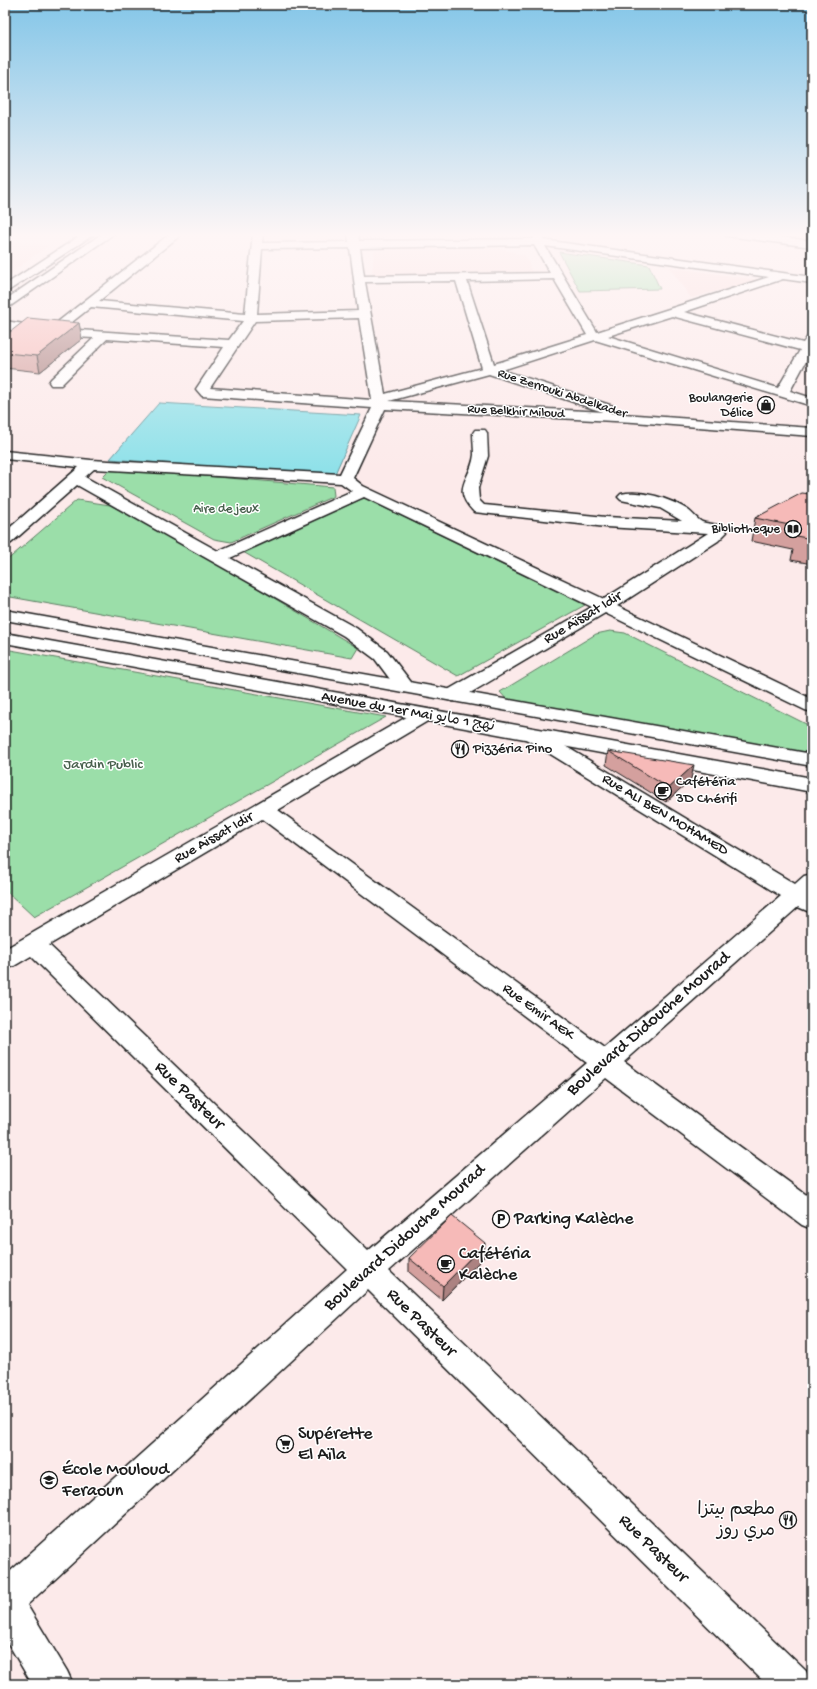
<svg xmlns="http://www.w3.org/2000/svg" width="817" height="1689" viewBox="0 0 817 1689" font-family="'Gochi Hand','Playpen Sans Arabic',sans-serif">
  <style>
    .built { fill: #fadcdb }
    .green { fill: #9bdea9; stroke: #5c7d62 }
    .water { fill: #8fe1e9; stroke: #619297 }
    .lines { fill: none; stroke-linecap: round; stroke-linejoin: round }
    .minor-casing { stroke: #1c1c1c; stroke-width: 3 }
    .primary-casing { stroke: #1c1c1c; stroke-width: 3 }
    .minor { fill: #fff; fill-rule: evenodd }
    .primary { fill: #fff; fill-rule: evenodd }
    .wall { fill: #d4a09e; stroke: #1c1c1c }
    .shaded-wall { fill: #ac8281; stroke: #1c1c1c }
    .building { fill: #f6bab8; stroke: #1c1c1c }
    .labels { text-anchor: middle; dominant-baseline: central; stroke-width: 3; stroke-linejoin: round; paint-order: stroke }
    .far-street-label { font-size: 13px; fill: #1c1c1c; stroke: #fff }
    .far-poi-label { font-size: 13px; fill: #1c1c1c; stroke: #fff; text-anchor: end }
    .far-park-label { font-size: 13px; fill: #48604d; stroke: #fff }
    .street-label { font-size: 15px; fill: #1c1c1c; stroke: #fff }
    .poi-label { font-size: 15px; fill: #1c1c1c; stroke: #fff; text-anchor: start }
    .park-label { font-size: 15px; fill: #48604d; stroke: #fff }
    .near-street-label { font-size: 18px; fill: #1c1c1c; stroke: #fff }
    .near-poi-label { font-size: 18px; fill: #1c1c1c; stroke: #fff; text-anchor: start }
  </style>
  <rect width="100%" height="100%" fill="#fceaea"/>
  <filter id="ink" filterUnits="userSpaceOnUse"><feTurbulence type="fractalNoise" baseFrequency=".025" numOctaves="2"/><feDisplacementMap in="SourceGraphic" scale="8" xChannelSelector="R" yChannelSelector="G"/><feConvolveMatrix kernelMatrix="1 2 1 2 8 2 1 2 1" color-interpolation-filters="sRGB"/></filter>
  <g filter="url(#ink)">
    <!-- built -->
    <g class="built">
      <path d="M5,241l44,4 -44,32z"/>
      <path d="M496,247l30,9 6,16h-20v4h-140l2,-25 7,-2z"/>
      <path d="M669,267l90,13 -68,18z"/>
    </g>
    <!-- green -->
    <g class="green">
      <path d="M559,252l90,13 11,24 -80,2z"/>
      <path d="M111,468l222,19 1,9 -103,46 -17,-3 -112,-62z"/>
      <path d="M364,498l221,107 -127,71 -215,-124z"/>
      <path d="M77,500l33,5 100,55 148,88 -6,10 -347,-62v-34z"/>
      <path d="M610,631l15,2 187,94v30l-304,-56 -8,-9 96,-58z"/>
      <path d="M5,649l381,68 -352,200 -29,-27z"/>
    </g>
    <!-- water -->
    <path class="water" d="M159,403l202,12 -27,61 -224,-17z"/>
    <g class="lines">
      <!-- minor casing -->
      <g class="minor-casing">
        <g id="minor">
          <path d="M103,233h12l-106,74 -4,1v-8z"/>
          <path d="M171,233h12l-84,68 146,13 8,-81h10l-1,10 87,-1 -1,-9h10l1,8 174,-2 2,-6h10l-2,7 269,37v6l-29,-4 -99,33 119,31 5,-7 4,-1v15l-22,41 22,7v8l-217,-66 -93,30 111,36 2,3 -5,4 202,15v8l-178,-14 -249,-13 -32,69 10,8 241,113 104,-66 -102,-6 -132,-15c-24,-24 -3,-32 0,-57 0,-7 -1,-15 -1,-22l2,-3h10l2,3 1,23 -10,32 1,12 5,5 122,12 76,4 -22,-13 -39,-8 -3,-3 3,-3c20,-5 50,5 67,16 4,3 10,10 14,12 9,3 19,1 25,10l-9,9 -101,65 195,93v13l-7,-2 -200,-97 -145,86 -7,2 -7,-2 -3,-4 3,-4 146,-84 -228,-110 -134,61 126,70 31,23 27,35 -2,4 -7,2 -7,-2 -23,-31 -31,-23 -267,-151 -66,58 -6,2v-13l74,-65 -74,-8v-8l86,9 249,14 32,-66 -170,-12 -6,-7 28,-42 -117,-8 -46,46h-10l-2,-3 2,-3 43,-41 -42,-2 -47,-7v-8l45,7zM534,245l16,28 -186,3 -4,-28zM545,246l224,31 -172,55zM350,248l8,63 -101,3 5,-65zM554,279l33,56 -93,29 -27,-83zM456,281l26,87 -97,26 -20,-112zM91,307l152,14 -14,19 -166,-11zM672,316l128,34 -22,38 -170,-52zM359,318l13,82 -162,-12 45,-67zM489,374l114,38h2l-216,-11zM94,469l247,14 11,8 -134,60 -133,-74z"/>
          <path d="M722,233h29l61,8v6l-85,-11z"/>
          <path d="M424,709l7,2 3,4 -3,4 -153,91 327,238 176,-152 -255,-157 -3,-4 3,-4 7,-2 7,2 255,153 9,-8 8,-2v39l-14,-6 -174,155 188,137v30l-10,-4 -196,-147 -217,193 417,400 6,13h-46l-398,-394 -341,315 40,66 6,13h-41l-27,-46v-62l342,-307 -316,-313 -17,10 -9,3v-20l412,-238zM262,819l325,244 -219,188 -319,-306z"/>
        </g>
      </g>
      <!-- primary casing -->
      <g class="primary-casing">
        <g id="primary">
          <path d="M84,233h12l-91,60v-8z"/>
          <path d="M5,610l807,144v12l-807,-146z"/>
          <path d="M5,633l807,145v14l-807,-149z"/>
        </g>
      </g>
      <!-- minor -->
      <use href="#minor" class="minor"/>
      <!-- primary -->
      <use href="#primary" class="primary"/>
    </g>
    <!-- wall -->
    <g class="wall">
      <path d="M79,323l3,16 -42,33 -35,-4v-32z"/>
      <path d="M810,494h2v70l-21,-4 2,-10 -42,-9 4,-23z"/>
      <path d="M608,751l83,28 -25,23 -60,-37z"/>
      <path d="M484,1257l-42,43 -33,-28v-14z"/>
    </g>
    <!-- shaded-wall -->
    <g class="shaded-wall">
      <path d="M79,323l3,16 -42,33 -3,-16z"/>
      <path d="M694,765l-3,14 -25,23 3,-14z"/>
      <path d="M485,1243l-1,14 -42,43 1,-14z"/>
    </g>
    <!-- building -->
    <g class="building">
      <path d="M28,318l51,5 -42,33 -32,-3v-17z"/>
      <path d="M802,493l8,1h2v45l-16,-3 3,-9 -44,-9z"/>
      <path d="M608,751l86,14 -25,23z"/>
      <path d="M452,1216l33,27 -42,43 -34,-28z"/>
    </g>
  </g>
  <!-- sky -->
  <linearGradient id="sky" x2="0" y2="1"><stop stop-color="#84c6e8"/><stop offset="0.5" stop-color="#fef6f6"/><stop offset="1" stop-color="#fef6f6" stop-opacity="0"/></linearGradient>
  <rect width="817" height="470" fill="url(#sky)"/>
  <!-- icons -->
  <defs>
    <g id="shop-ring" transform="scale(0.9)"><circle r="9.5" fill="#fff" stroke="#1c1c1c" stroke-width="1.5"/><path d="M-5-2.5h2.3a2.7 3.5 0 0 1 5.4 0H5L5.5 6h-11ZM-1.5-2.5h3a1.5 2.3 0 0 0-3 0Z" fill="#1c1c1c"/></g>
    <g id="library-ring" transform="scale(0.9)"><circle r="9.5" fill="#fff" stroke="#1c1c1c" stroke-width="1.5"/><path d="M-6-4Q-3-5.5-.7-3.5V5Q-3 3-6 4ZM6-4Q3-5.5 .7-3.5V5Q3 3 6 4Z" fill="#1c1c1c"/></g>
    <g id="restaurant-ring" transform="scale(0.9)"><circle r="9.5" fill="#fff" stroke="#1c1c1c" stroke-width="1.5"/><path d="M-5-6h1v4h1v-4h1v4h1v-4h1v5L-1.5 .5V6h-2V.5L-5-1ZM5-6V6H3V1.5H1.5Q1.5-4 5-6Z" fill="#1c1c1c"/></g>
    <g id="cafe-ring" transform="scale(0.9)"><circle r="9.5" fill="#fff" stroke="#1c1c1c" stroke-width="1.5"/><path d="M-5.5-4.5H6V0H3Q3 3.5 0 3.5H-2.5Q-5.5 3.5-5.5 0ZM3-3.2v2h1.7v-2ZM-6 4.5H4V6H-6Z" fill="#1c1c1c"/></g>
    <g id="parking-ring" transform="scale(0.9)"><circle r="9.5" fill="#fff" stroke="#1c1c1c" stroke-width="1.5"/><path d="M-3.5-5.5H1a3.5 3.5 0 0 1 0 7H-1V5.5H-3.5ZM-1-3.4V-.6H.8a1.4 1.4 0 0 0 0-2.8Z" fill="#1c1c1c"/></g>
    <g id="supermarket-ring" transform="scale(0.9)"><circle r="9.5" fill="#fff" stroke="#1c1c1c" stroke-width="1.5"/><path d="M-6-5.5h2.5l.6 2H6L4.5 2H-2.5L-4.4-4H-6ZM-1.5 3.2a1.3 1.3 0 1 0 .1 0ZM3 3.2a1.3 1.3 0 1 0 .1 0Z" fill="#1c1c1c"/></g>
    <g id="school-ring" transform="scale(0.9)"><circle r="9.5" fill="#fff" stroke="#1c1c1c" stroke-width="1.5"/><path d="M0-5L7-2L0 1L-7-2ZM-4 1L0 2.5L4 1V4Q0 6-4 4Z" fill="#1c1c1c"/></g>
  </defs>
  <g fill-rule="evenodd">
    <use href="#shop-ring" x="766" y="405"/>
    <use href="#library-ring" x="793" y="529"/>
    <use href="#restaurant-ring" x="460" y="749"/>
    <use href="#cafe-ring" x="663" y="791"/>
    <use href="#parking-ring" x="501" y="1219"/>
    <use href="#cafe-ring" x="446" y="1264"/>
    <use href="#supermarket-ring" x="285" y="1444"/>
    <use href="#school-ring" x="49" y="1480"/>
    <use href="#restaurant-ring" x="788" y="1520"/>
  </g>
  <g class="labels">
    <!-- far-street labels -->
    <g class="far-street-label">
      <text transform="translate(562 394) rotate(18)">Rue Zerrouki Abdelkader</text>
      <text transform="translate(516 412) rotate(3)">Rue Belkhir Miloud</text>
    </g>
    <!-- far-poi labels -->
    <g class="far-poi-label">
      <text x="753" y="398">Boulangerie<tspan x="753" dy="15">Délice</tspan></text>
      <text x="780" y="529">Bibliotheque</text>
    </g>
    <!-- far-park labels -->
    <g class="far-park-label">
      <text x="226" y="509">Aire de jeux</text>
    </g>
    <!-- street labels -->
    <g class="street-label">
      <text transform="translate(583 618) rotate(-31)">Rue Aïssat Idir</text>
      <text transform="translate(408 712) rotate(10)">Avenue du 1er Mai نهج 1 مايو</text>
      <text transform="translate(665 815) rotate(31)">Rue ALI BEN MOHAMED</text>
      <text transform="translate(214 838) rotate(-30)">Rue Aissat Idir</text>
      <text transform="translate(538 1012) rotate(36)">Rue Emir AEK</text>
    </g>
    <!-- poi labels -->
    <g class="poi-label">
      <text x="473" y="749">Pizzéria Pino</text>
      <text x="676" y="782">Cafétéria<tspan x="676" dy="17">3D Chérifi</tspan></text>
    </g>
    <!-- park labels -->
    <g class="park-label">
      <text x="103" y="765">Jardin Public</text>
    </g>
    <!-- near-street labels -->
    <g class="near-street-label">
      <text transform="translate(649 1024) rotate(-41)">Boulevard Didouche Mourad</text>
      <text transform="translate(189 1096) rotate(44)">Rue Pasteur</text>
      <text transform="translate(405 1238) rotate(-42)">Boulevard Didouche Mourad</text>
      <text transform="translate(421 1323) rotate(44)">Rue Pasteur</text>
      <text transform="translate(653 1549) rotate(44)">Rue Pasteur</text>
    </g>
    <!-- near-poi labels -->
    <g class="near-poi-label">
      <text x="514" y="1219">Parking Kalèche</text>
      <text x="459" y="1254">Cafétéria<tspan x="459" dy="21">Kalèche</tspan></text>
      <text x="298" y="1434">Supérette<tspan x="298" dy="21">El Aïla</tspan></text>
      <text x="62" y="1470">École Mouloud<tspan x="62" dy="21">Feraoun</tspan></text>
      <text x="775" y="1510" text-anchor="end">مطعم بيتزا<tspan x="775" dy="21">مري روز</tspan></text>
    </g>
  </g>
  <!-- margin -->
  <rect width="817" height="1689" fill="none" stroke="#fff" stroke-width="20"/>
  <rect x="10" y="10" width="797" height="1669" fill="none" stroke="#1c1c1c" stroke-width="1.5" filter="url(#ink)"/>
</svg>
